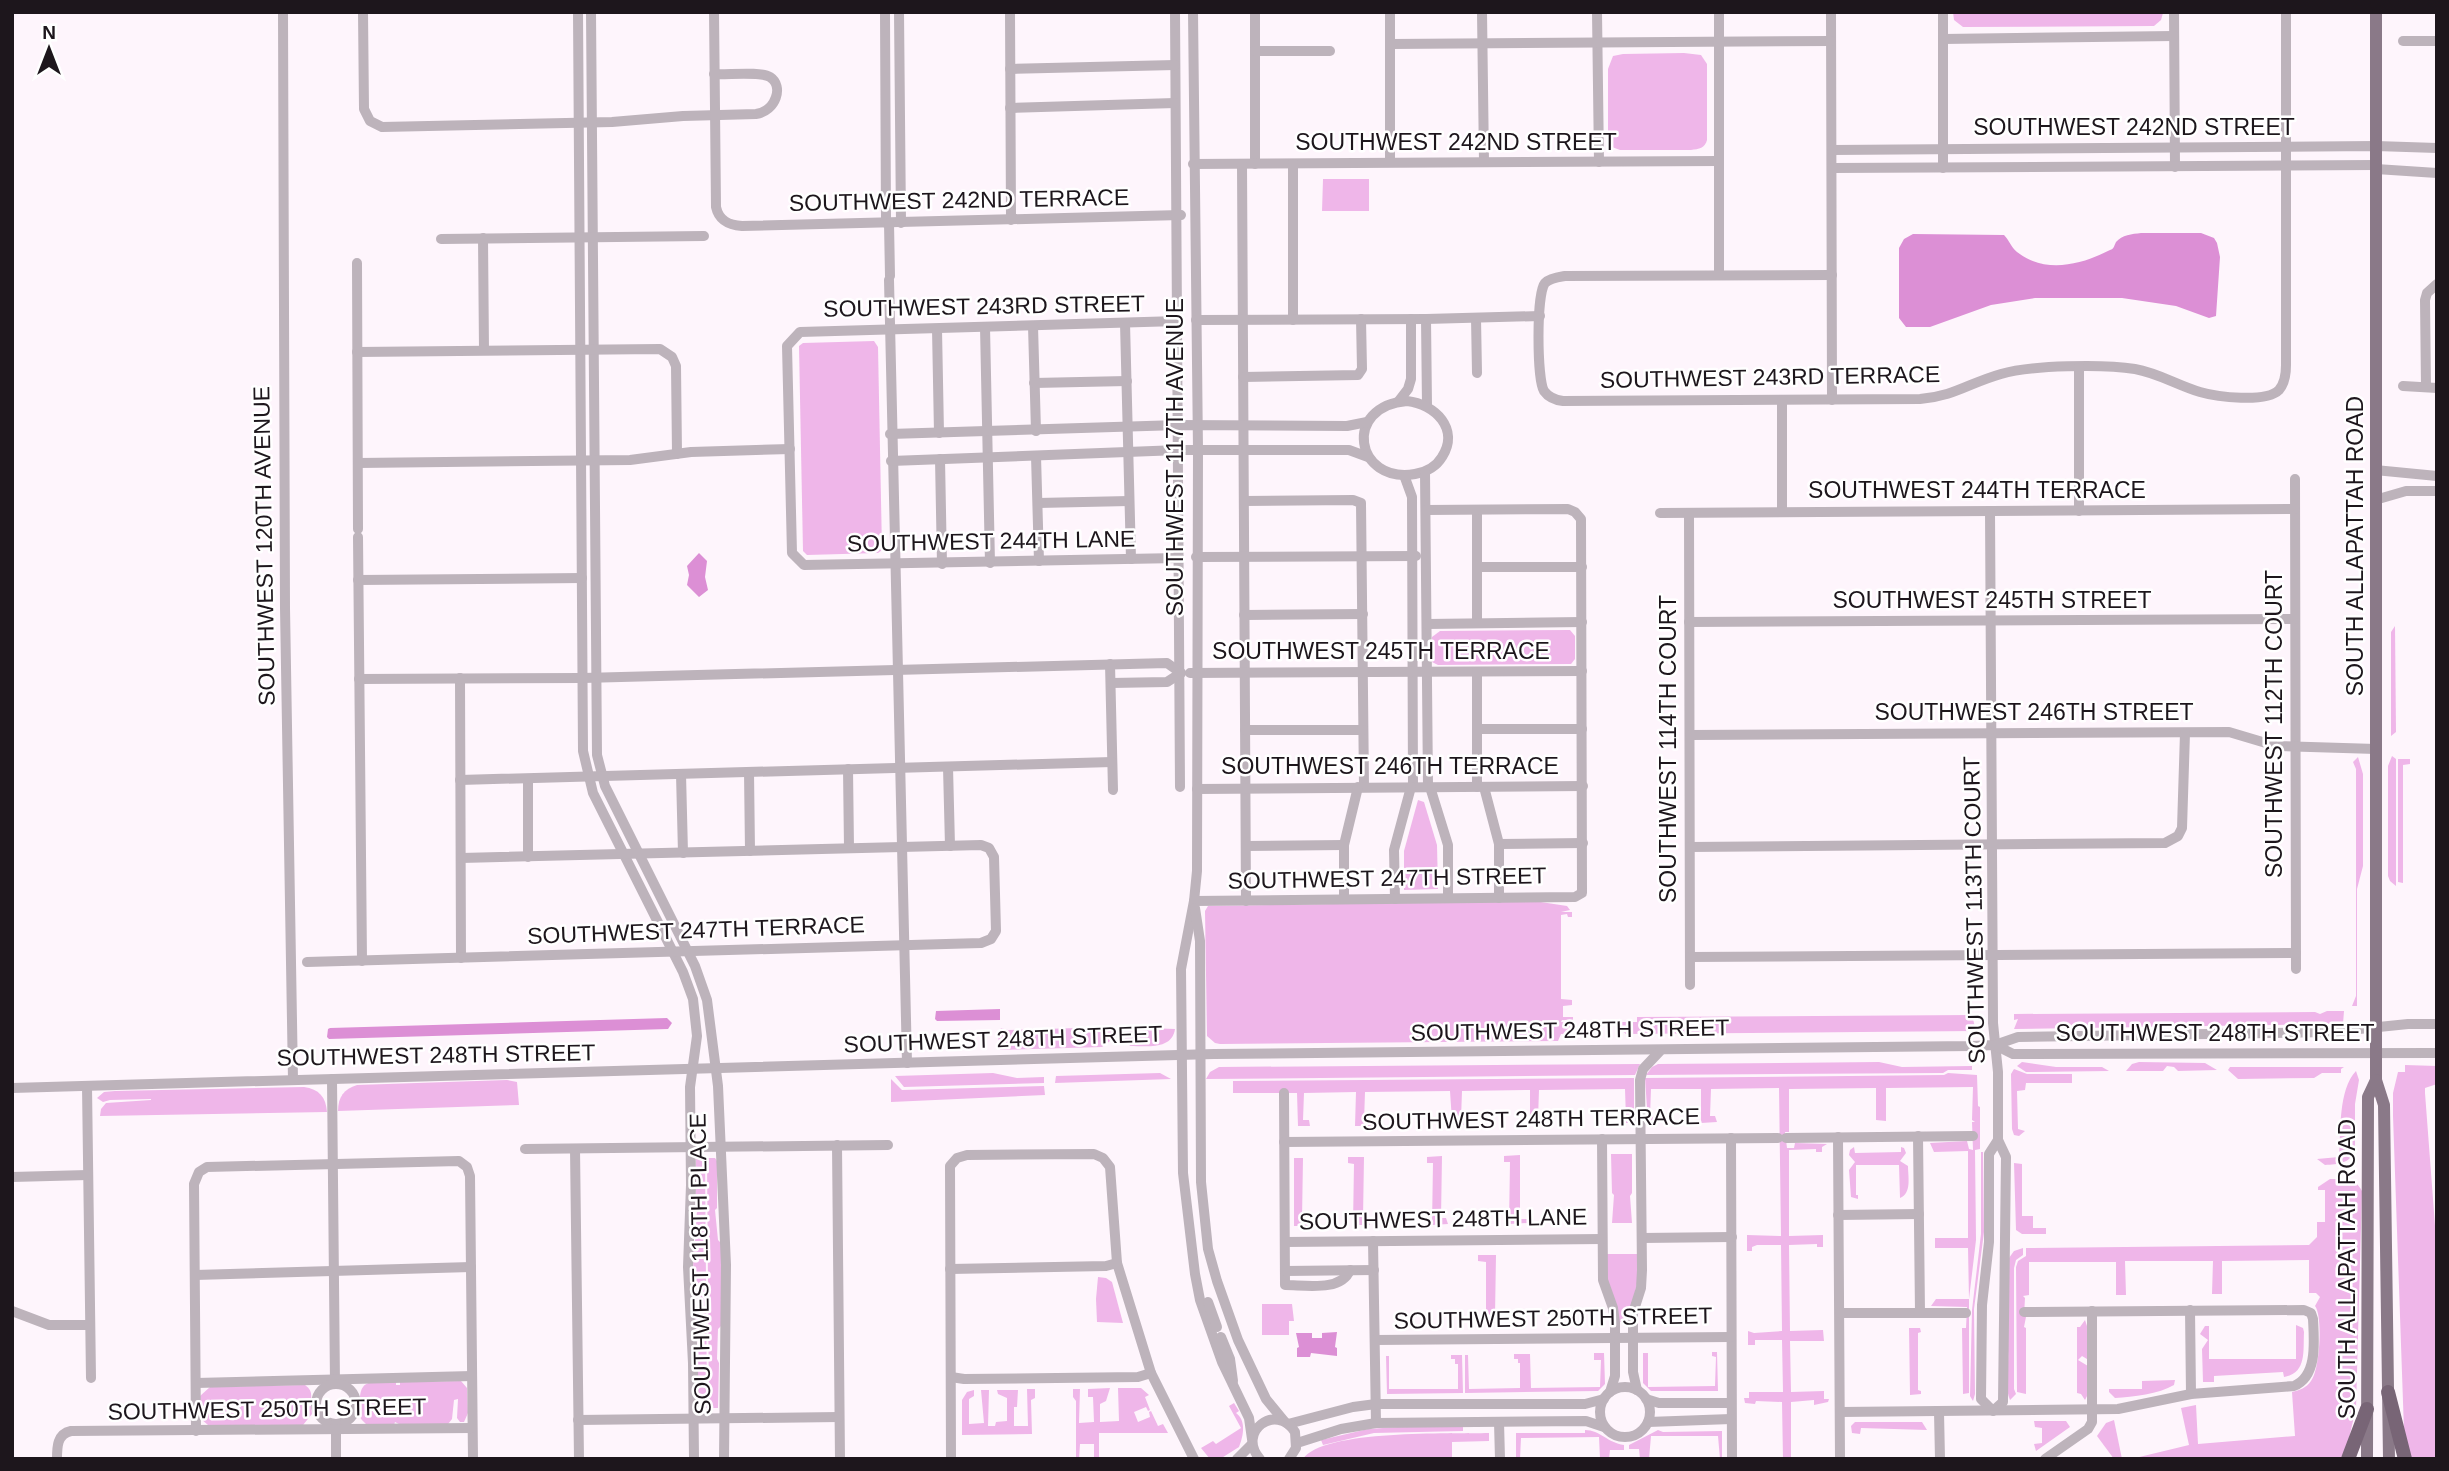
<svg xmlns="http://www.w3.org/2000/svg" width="2449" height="1471" viewBox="0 0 2449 1471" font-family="Helvetica,sans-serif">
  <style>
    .green { fill: #efb6e9 }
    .water { fill: #dc8fd5 }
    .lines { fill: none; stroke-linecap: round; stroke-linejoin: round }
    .minor { stroke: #bdb3bb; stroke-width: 10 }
    .major { stroke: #8a7988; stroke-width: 12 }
    .highway { stroke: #786576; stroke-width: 14 }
    .labels { text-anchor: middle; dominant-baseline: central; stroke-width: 5; stroke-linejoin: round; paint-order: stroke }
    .street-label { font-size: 23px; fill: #1d161c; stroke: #fff }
  </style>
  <rect width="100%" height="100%" fill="#fef5fc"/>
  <!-- green -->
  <g class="green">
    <path d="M1953,12h210v1l-2,7 -7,6 -191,1 -9,-7z"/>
    <path d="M1684,53l17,2 6,9v76c-2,8 -8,9 -16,10h-71l-8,-3 -4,-8v-70l5,-13 10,-2z"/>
    <path d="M1323,179h46v32h-47z"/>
    <path d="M874,341l4,6 4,203 -4,3 -71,2 -4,-4 -4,-205 4,-3z"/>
    <path d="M2395,626l1,106 -5,4v-104z"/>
    <path d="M1570,630l5,6v23l-4,5 -133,1 -6,-3v-25l8,-6z"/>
    <path d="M2392,756l4,3v127l-6,-5 -2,-5v-110z"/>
    <path d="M2358,757l5,17v92l-6,23v117h-5l4,-10v-227l-3,-7z"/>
    <path d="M2398,759h12v5l-7,1v118l-5,-1z"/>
    <path d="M1418,800l6,2 13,43 1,44 -34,1v-39z"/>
    <path d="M1534,901l33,5 3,4 -9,2h11v5h-4l-1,-3 -6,1v84l11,1v5l-9,1v11h10v3h-11l-1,2 12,1 -6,11h-6l-3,7 -338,3 -5,-1 -8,-7 -2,-125 3,-5z"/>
    <path d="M2327,1011h17l-1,13 -329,5 4,-10 -4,1v-6l301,-2 5,2z"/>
    <path d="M1972,1015l3,12 -1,4 -348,3 -4,-3 -1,-9h16v-5z"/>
    <path d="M1114,1027l-4,14 -8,6 -102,3 -2,-14 3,-8 7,2z"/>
    <path d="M1122,1027l53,2c-3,21 -28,17 -45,17l-8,-12z"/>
    <path d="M1879,1062l23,5 70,-1v4h-24l-5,3 -297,2 6,-8 6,-3z"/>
    <path d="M2022,1062l34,5h46l7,4 -83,1 -9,-6z"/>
    <path d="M2139,1062l66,1 12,7 -39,1 -4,-4 -7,-1 -4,5h-37l6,-7z"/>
    <path d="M1640,1064l-5,11 -429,4 4,-7 9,-5z"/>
    <path d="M2405,1065l32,1v18l-12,4v5l12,159v207h-27l-6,-29 -11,-314v-23l5,-21h7z"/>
    <path d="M2230,1067h114l-3,2v4h-19l-8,5 -76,1 -10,-9z"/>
    <path d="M2014,1069l13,5h45v9h-46l-1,7 -8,1 1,38 7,2 -6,5 -5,-1 -2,-6 -1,-55z"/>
    <path d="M2356,1071l3,9 -4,24v46c-5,14 -17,14 -30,15l-8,-6 22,-2c2,-26 -1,-67 17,-86z"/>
    <path d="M993,1073l24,5 27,-1v6l-140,4 -9,-11z"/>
    <path d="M1160,1073l11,6 -116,4 1,-7z"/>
    <path d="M1948,1073l29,2 1,31 2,1v42l-5,1 1,90 -7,59v94l-6,1 -1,-66h4l1,-21 -36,-1 5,-7h33l-1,-51h-33v-10h33v-87l-34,1 -4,-9 37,-2 2,8 4,1 -1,-28h3l-3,-2 1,-33 -87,1v33l-10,-1v-32l-87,1v43h-4l2,16h7l1,-5 32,1 -5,3v5h-6v-3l-27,1v86l34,-1v12h-6v-3l-28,1 1,86 33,-1 1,11h-34l1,51 33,-1v8h5l-1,3 -14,3v-5l-23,2v57h-8l-1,-57 -26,-1 -1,3 -10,-1 -1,-5h5v-6h34l-1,-52h-27v5h-7v-14l6,2 28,-2 -1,-86h-24l-5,2v4h-5v-16l34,1 -2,-148 -68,1 -1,27h5l2,6 -16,1v-34h-50l-1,27 6,1 1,6h-9l-3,-45 299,-3z"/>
    <path d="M1634,1078v45h-10l2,-4 -1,-30 -86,1 -1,29 7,1v4h-15v-34l-68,1 -1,28h6l1,6h-18l2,-4 -2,-30 -85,1 -1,30h7v4h-16l1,-34 -52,1 -1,27h6l1,6h-12l-1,-33h-64v-12z"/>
    <path d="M891,1079l11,11 142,-4 1,9 -154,7z"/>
    <path d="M507,1080l10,2 2,23 -181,6c0,-14 6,-22 19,-26z"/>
    <path d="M304,1087c15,2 22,10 23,25l-227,4 1,-7 5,-6 45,-3v-1l-41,1 -7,2 -6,-4 7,-6 11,-1z"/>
    <path d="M1854,1147l1,6 46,-1v-5l3,1 2,5 -6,8 8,5c0,11 4,27 -8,32l-1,-33h-43v30h2v4l-7,-2 -2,-27 6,-8 -6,-7 1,-5z"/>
    <path d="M1981,1152h2l1,80 -10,77 1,85 -2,7 -3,-5 2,-86 9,-76z"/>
    <path d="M1611,1154h21v39l-2,3 2,27h-20l2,-28 -2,-2z"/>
    <path d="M1520,1155v64h7v4l-18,1 1,-62h-6v-6z"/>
    <path d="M1442,1156l-1,62h5l2,6 -16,1 1,-62h-6v-6z"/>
    <path d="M1348,1157h16l-1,61 6,1 1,6h-17l1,-61 -6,-1z"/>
    <path d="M696,1158h9l2,250h-8l-2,-5 -1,-40 3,-3 -2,-30 -3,-3 -1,-83 2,-3 2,-30 -2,-3z"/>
    <path d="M707,1158h8l2,3v47l-2,2 3,30 3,3v83l-3,3 -1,30 2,4 -1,45h-9z"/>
    <path d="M1294,1158h9l-1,61 6,1 1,6h-15z"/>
    <path d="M2014,1163l8,1v52h11v12h13v6h-24l-6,-4z"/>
    <path d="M2330,1179c14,0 25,-2 32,12l-6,217 -9,39 -7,12h-209l58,-14 -8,-37 15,-3 2,39 97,-8 -3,-44c8,-2 14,-4 19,-11 9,-11 12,-65 4,-75l5,-9 -4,-4h-7v-33l-87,1v33h-10l1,-33h-88l1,34h-10v-33h-87v33l-6,1 2,2 -1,18 2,1 -2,10 2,1v66l-9,-2 -1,-125 2,-6 8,-5v-8l283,-3 8,-8v-15h8v-32h-7v-3z"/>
    <path d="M2023,1248v7l-7,5 -2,8v121l2,5 -6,6c-7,-17 1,-38 -3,-57l2,-85 5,-7z"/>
    <path d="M1606,1254h33v21l-11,47h-10l-11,-41z"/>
    <path d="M1478,1255h18l-1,61 6,1 1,6h-18v-3l2,-1v-57l-8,-1z"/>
    <path d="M1098,1277l8,1 6,4 11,41 -26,-1 -1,-23z"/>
    <path d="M1262,1304h30l2,17h-5v14h-27z"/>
    <path d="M2085,1320l2,6v33l-5,-3 -4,4 10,6v28l-3,6 -4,-6 -4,-1v-66h3z"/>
    <path d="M2296,1325l7,3 1,4c-1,19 3,41 -20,45l-1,-5 -69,4v6h-11l-1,-33 6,-9 -8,-6 5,-8h4v33h87z"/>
    <path d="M1909,1328h11l1,4 -3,1v57l3,1v3l-11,1z"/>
    <path d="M1712,1352h5l1,39h-67l-8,-8v-30h5v34l67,-1 1,-29 -4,-1z"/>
    <path d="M1594,1353h10l1,31 -7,7 -133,2v-38h3l1,34 51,-1v-25h-2v-4h-4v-5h16l1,34 69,-1 1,-27h-7z"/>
    <path d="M1451,1355h11l1,38 -76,1 -1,-38h3v33h69v-25h-3v-5h-4z"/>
    <path d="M2175,1380l-1,5c-15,9 -41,12 -59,13l-6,-6v-3h33v-8z"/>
    <path d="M461,1381l6,7 1,25 -4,9h-4l-3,-4 1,-19 -4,1 -2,19 -4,5h-49l-4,-2 -1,3 -28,-1 -5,-5c-2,-6 -1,-10 -1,-17 -1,-26 16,-19 36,-20v3h4v-3z"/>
    <path d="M305,1385c8,6 6,10 6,19l-8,-2v5l8,-1 1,8 -9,11h-95l-7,-6 -1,-23 10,-9z"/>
    <path d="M1110,1388l-4,13 -6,3v18l19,-1 -1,-33h23l8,7 -4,2 5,13 -2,1 -2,-4 -12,5 4,10 12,-5 -1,-5 2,-1 7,15 5,-2 5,9h-69v26h-5v-15h-14l-1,15h-3v-58l-3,-4v-8h7l-1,34 15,-1 -1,-25h-5v-8z"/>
    <path d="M1027,1389h8v9l-4,2 1,34 -70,1v-35l5,-8 7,-2v6l-5,3v25l15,-1 -3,-33h8l-1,36h7l1,-4 11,-1v-23l-9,-4 -1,-4h21l-1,17h-3v19h14z"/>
    <path d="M1234,1403l5,8 -3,2c10,7 8,22 3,34l-19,12h-10l-9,-11 12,-7 3,3 25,-16 -12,-22z"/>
    <path d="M2114,1420l8,39h-8l-17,-23 9,-13z"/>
    <path d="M2034,1421h32l4,6 -34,24 -2,-7 8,-1v-15l-7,-1z"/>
    <path d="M1855,1422h67l5,8 -66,-2 -1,6 -8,-1 -1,-7z"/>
    <path d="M1398,1427h65v4l-89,2 -51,12 -2,-5 47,-11z"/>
    <path d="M1585,1430c15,0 23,13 39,15v5h-14l-1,9h-9l-1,-22 -78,1 -1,21h-4v-26h69z"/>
    <path d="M1658,1430l5,2 59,-1v28h-2l-2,-23h-67l-2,23h-9l-1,-10h-10v-4z"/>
    <path d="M1489,1433v8l-37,1v17h-149c20,-30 150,-25 186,-26z"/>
  </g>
  <!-- water -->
  <g class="water">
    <path d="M2141,233h60l13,5 3,5 3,14 -4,59 -7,2 -33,-12 -54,-8h-87l-44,7 -61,22h-24l-7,-9v-70l5,-9 9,-5 91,1c5,5 7,12 13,17 28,22 64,13 93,-2 4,-1 4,-4 6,-8 6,-7 16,-8 25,-9z"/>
    <path d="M699,553l8,8 -2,16 3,13 -9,7 -12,-12 2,-10 -2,-9z"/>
    <path d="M1000,1009v11l-63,1 -2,-2 1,-8z"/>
    <path d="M667,1018l5,5 -4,6 -339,10 -2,-2 1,-8 2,-1z"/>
    <path d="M1337,1332l-2,15 2,1v8l-26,-3 -1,4h-13v-9l2,-1 -3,-14h16v5h10v-5z"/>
  </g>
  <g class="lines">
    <!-- minor -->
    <g class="minor">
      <path d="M283,12l2,596 8,472"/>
      <path d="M363,12l1,97 6,12 12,6 230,-5 71,-6 73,-2c20,-3 28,-28 14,-37 -10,-6 -43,-2 -56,-3"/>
      <path d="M578,12l5,739 10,42 90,179 10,27 4,37 -7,51 1,98 -3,82 5,96 1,96"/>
      <path d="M591,12l6,743 8,31 90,180 12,34 11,86 8,179 -2,194"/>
      <path d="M714,12l2,195c3,14 13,18 26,19l439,-11"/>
      <path d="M885,12l1,211"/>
      <path d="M899,12l2,211"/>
      <path d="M1010,12l1,208"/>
      <path d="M1175,12l5,775"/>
      <path d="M1193,12l5,438 -1,421 -3,30 -13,68 2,204 12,101 5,26 22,62 27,56 3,21"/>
      <path d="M1255,12v152"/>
      <path d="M1482,12l2,150"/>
      <path d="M1597,12l2,150"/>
      <path d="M1831,12l1,388"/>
      <path d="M2174,12l1,155"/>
      <path d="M1943,39l231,-3"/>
      <path d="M2403,41h34"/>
      <path d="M1391,44l440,-3"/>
      <path d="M1255,51h75"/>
      <path d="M1010,69l165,-4"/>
      <path d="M1010,108l165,-5"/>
      <path d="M1832,150l544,-4 61,2"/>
      <path d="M1390,162v-150"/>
      <path d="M1193,164l526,-3"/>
      <path d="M1242,164l4,737"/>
      <path d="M1293,164v156"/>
      <path d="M1832,168l544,-3"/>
      <path d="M1943,168v-156"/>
      <path d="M2376,169l61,4"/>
      <path d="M889,223l1,53"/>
      <path d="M483,238l1,112"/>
      <path d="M441,239l263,-3"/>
      <path d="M357,263l1,266"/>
      <path d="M1719,275v-263"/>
      <path d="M1832,275l-267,1c-6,1 -15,2 -20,7 -9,11 -8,96 -1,108 5,7 11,9 19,10l357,-2c35,-3 49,-16 81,-25 30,-9 103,-10 134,-5 23,4 42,16 65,23 17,5 66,11 79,-2 6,-7 7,-16 7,-25v-353"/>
      <path d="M889,280l18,783"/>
      <path d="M1476,318l1,55"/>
      <path d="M1426,319l1,87"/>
      <path d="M1196,320l230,-1 114,-3"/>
      <path d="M1178,321l-378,11 -13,14 5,207 12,12 375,-7"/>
      <path d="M1125,323l6,236"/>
      <path d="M1033,326l3,105"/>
      <path d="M985,327l5,236"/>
      <path d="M937,329l2,104"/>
      <path d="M357,352l303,-3 12,8 4,9 1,88"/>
      <path d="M2079,368v143"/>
      <path d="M1243,377l115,-2 4,-6 -1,-50"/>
      <path d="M1034,383l93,-2"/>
      <path d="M2403,386l34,2"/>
      <path d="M2426,387l-1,-87 2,-7 10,-9"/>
      <path d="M1782,400v112"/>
      <path d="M1407,401c28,3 53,28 35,56 -6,10 -16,15 -27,17 -60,10 -73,-68 -8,-73z"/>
      <path d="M1398,402l10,-13 3,-10v-60"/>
      <path d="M890,434l289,-9 168,1 20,-4"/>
      <path d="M1036,456l3,105"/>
      <path d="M940,459l2,105"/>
      <path d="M891,461l288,-11h170l19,7"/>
      <path d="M358,463l272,-3 61,-8 99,-3"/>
      <path d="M2375,470l62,6"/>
      <path d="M1425,472l3,315"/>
      <path d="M1404,475l8,22 1,290"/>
      <path d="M2295,479l1,490"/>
      <path d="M2375,500l31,-9h31"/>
      <path d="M1244,501l109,-1 8,3 3,284"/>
      <path d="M1038,503l91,-2"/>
      <path d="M1990,511l3,512 5,49v68l8,17 -3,245 -10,9 -12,-12 1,-94 7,-63v-88l9,-14"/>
      <path d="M1660,513l635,-4"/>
      <path d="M1689,513l1,472"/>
      <path d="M358,537l4,424"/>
      <path d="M1196,557l220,-1"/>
      <path d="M1477,567h105"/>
      <path d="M358,580l224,-2"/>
      <path d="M1244,615l119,-1"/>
      <path d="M1689,622l606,-3"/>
      <path d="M1477,623v-113"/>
      <path d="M1427,624l155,-2"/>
      <path d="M1110,664l3,126"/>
      <path d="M1190,673l392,-2"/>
      <path d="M460,678l1,280"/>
      <path d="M359,679l224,-1 584,-15 14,10"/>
      <path d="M1111,683l56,-1 14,-9"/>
      <path d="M1477,729h105"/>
      <path d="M1245,730h118"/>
      <path d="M1690,735l539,-3 47,14 100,3"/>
      <path d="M948,767l2,79"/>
      <path d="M848,769l1,79"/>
      <path d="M749,772l1,79"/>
      <path d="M681,774l2,79"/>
      <path d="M528,779v78"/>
      <path d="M460,780l652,-18"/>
      <path d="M1430,787l18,58v53"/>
      <path d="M1477,787v-115"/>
      <path d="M1484,787l15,57v54"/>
      <path d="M1197,789l386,-3"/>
      <path d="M1499,844l84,-1"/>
      <path d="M1246,846l98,-1"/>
      <path d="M1690,847l475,-4 13,-7 4,-8 3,-95"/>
      <path d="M1344,899v-54l14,-58"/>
      <path d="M1395,899l-1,-49 17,-63"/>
      <path d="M1194,901l381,-4 7,-4 -1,-374 -6,-7 -7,-3 -142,1"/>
      <path d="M1195,908l5,33 1,241 7,67 9,32 21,59 28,59 18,22"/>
      <path d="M1690,957l606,-4"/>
      <path d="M307,962l674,-19 10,-4 5,-8 -2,-74 -5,-9 -8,-3 -520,13"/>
      <path d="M1995,1045l18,9 424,-1"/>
      <path d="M332,1079l3,305"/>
      <path d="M87,1086l4,292"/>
      <path d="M12,1088l1202,-34 758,-8 23,-1 23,-8 312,-5 78,-8h29"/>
      <path d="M1284,1093l1,192c20,0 56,7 65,-15"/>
      <path d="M1918,1136l2,177"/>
      <path d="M1838,1137l2,322"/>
      <path d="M1731,1138l1,321"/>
      <path d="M1786,1138l187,-2"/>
      <path d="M1602,1139l1,141 10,28 2,15v53l-5,16"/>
      <path d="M1284,1142l494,-4"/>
      <path d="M837,1145l3,314"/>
      <path d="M525,1149l363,-4"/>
      <path d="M575,1149l4,310"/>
      <path d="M12,1177l76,-2"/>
      <path d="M1838,1215l81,-1"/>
      <path d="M1642,1238l90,-1"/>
      <path d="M1373,1241l3,182"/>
      <path d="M1285,1242l317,-3"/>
      <path d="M950,1269l156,-3 11,-3"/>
      <path d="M1285,1271l89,-1"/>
      <path d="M195,1275l276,-8"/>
      <path d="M1208,1302l9,25"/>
      <path d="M2190,1310l1,84"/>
      <path d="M12,1311l37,14h40"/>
      <path d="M1840,1313h126"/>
      <path d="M1221,1337l9,22 3,22"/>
      <path d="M1375,1340l356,-3"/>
      <path d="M951,1377l13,2 174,-2 13,-4"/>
      <path d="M196,1383l276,-7"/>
      <circle cx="336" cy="1404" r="20"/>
      <circle cx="1625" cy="1412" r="25"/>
      <path d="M1637,1390l-4,-18v-59l8,-25 1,-18 -2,-190 3,-11 17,-18"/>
      <path d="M1646,1399l13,4h72"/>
      <path d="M1840,1412l278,-3 73,-15 103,-8c24,-10 20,-45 19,-67l-2,-6 -7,-3 -280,2"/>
      <path d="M1939,1412l1,47"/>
      <path d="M578,1420l261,-3"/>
      <path d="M1499,1422l1,37"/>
      <path d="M1648,1422l83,-3"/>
      <path d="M336,1424v35"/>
      <path d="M1288,1424l65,-17 23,-3h209l19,-5"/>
      <path d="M196,1431l-2,-247 5,-12 8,-5 252,-6 8,6 3,9 3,283"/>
      <path d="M1297,1443l44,-14 35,-6 210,-2 18,6"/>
      <path d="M57,1459c0,-12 0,-25 14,-28l401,-3"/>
      <path d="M951,1459l-1,-293 7,-8 10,-3 127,-1 9,4 7,9 7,96 34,110 43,86"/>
      <path d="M1237,1459l15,-15"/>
      <path d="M1260,1459c-24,-27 16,-57 35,-27l1,16 -7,11"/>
      <path d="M2045,1459l43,-30 4,-7v-111"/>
    </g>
    <!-- major -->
    <g class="major">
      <path d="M2376,12v1068l8,25 5,354"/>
      <path d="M2367,1459l1,-362 8,-17"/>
    </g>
    <!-- highway -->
    <g class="highway">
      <path d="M2388,1392l17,67"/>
      <path d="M2348,1459l19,-50"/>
    </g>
  </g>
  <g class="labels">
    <!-- street labels -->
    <g class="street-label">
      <text x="2134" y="127">SOUTHWEST 242ND STREET</text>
      <text x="1456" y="142">SOUTHWEST 242ND STREET</text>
      <text transform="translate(959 200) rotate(-1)">SOUTHWEST 242ND TERRACE</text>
      <text transform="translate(984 306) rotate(-1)">SOUTHWEST 243RD STREET</text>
      <text transform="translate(1770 377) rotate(-1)">SOUTHWEST 243RD TERRACE</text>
      <text transform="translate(1175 457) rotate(-90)">SOUTHWEST 117TH AVENUE</text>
      <text x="1977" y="490">SOUTHWEST 244TH TERRACE</text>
      <text transform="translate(991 541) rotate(-1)">SOUTHWEST 244TH LANE</text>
      <text transform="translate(264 546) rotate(-91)">SOUTHWEST 120TH AVENUE</text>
      <text transform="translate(2355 546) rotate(-90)">SOUTH ALLAPATTAH ROAD</text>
      <text x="1992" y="600">SOUTHWEST 245TH STREET</text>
      <text x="1381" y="651">SOUTHWEST 245TH TERRACE</text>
      <text x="2034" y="712">SOUTHWEST 246TH STREET</text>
      <text transform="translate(2274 724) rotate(-90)">SOUTHWEST 112TH COURT</text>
      <text transform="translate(1668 749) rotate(-90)">SOUTHWEST 114TH COURT</text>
      <text x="1390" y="766">SOUTHWEST 246TH TERRACE</text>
      <text transform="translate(1387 878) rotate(-1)">SOUTHWEST 247TH STREET</text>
      <text transform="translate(1974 910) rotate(-91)">SOUTHWEST 113TH COURT</text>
      <text transform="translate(696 930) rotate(-2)">SOUTHWEST 247TH TERRACE</text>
      <text transform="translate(1570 1030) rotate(-1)">SOUTHWEST 248TH STREET</text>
      <text x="2215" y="1033">SOUTHWEST 248TH STREET</text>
      <text transform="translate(1003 1039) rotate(-2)">SOUTHWEST 248TH STREET</text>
      <text transform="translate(436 1055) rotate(-1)">SOUTHWEST 248TH STREET</text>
      <text transform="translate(1531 1119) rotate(-1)">SOUTHWEST 248TH TERRACE</text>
      <text transform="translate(1443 1219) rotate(-1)">SOUTHWEST 248TH LANE</text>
      <text transform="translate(700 1264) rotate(-91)">SOUTHWEST 118TH PLACE</text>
      <text transform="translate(2347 1269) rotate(-90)">SOUTH ALLAPATTAH ROAD</text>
      <text transform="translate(1553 1318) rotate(-1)">SOUTHWEST 250TH STREET</text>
      <text transform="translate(267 1409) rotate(-1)">SOUTHWEST 250TH STREET</text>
    </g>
  </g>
  <!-- border -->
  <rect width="2449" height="1471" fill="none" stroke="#1d161c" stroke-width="28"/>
  <!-- north arrow -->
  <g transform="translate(49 49)" stroke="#ffffff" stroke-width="5" paint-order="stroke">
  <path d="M0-5L12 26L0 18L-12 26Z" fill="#1d161c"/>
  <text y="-10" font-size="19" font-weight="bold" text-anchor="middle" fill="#1d161c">N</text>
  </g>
</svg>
